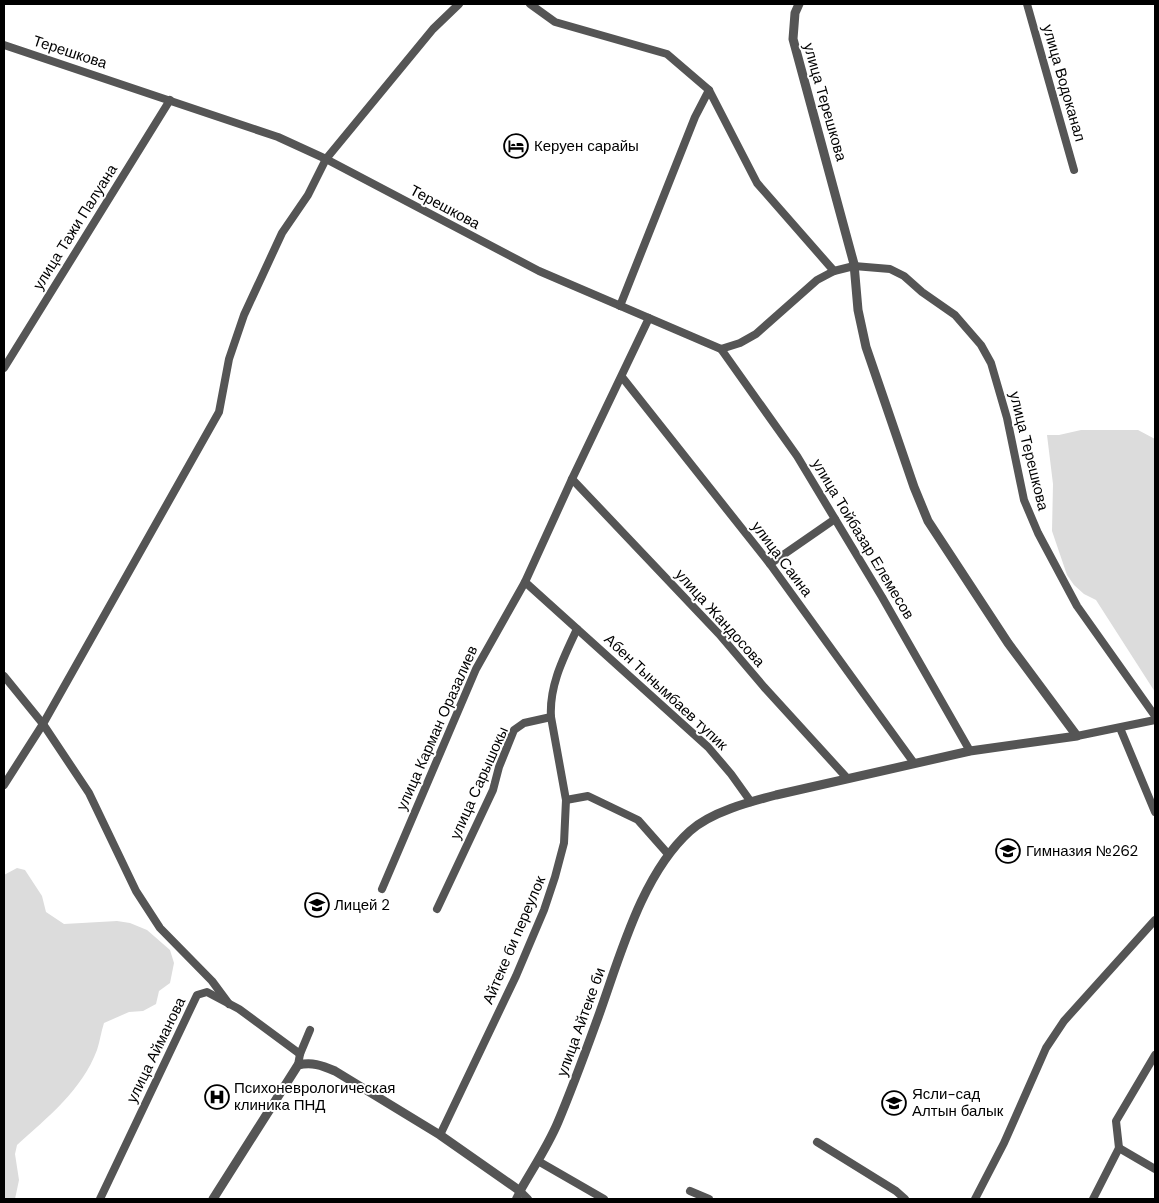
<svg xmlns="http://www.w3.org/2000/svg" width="1159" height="1203" viewBox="0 0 1159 1203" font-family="'DM Sans',sans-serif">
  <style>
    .green { fill: #dcdcdc }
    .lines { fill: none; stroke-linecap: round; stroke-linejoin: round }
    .minor { stroke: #555; stroke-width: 8 }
    .tertiary { stroke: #555; stroke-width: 9 }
    .labels { text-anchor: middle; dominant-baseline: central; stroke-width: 4; stroke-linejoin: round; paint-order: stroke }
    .street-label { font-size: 15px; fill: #000; stroke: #fff }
    .poi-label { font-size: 15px; fill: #000; stroke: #fff; text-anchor: start }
  </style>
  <rect width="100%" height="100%" fill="#fff"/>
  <!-- green -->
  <g class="green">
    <path d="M1081,430h57l17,9v253l-59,-92 -12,-6 -10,-9 -7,-10 -15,-44 1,-47 -6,-49h12z"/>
    <path d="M17,868l8,2 17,26 4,16 18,12 53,-3 13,2 17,7 23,20 4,13 -4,20 -11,8 -3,13 -13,7 -14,1 -25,11c-3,9 -4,18 -7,27 -15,40 -49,67 -80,95l-2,9 4,26 -4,19h-11v-324z"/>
  </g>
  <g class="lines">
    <!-- minor -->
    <g class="minor">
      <path d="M530,4l25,18 112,32 42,36 48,93 77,88"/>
      <path d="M1027,4l47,166"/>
      <path d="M4,45l274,92 48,22 213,112 182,78 19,-6 16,-9 61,-54 17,-9 20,-5 36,3 14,7 18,16 33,23 26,30 10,18 16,55 17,82 14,33 39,73 78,110"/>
      <path d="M620,306l75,-189 14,-27"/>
      <path d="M721,349l76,107 85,141 88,154"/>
      <path d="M4,368l166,-268"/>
      <path d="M622,377l148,187 144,199"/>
      <path d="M572,479l147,155 45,53 83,91"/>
      <path d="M770,564l65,-45"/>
      <path d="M525,582l183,165 23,27 20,28"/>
      <path d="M4,676l39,48 46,69 47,98 24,37 52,53 17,23"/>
      <path d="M1120,728l35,84"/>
      <path d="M1077,736l78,-16"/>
      <path d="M4,785l39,-61 176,-312 10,-53 15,-44 38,-82 26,-38 18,-36 107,-130 26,-25"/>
      <path d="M566,800l22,-4 50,24 30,34"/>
      <path d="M382,889l94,-220 49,-87 47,-103 77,-161"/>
      <path d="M437,909l56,-119 6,-23 15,-37 10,-7 27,-6"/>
      <path d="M298,1065l2,-11 10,-24"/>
      <path d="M440,1135l76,-159 28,-66 11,-33 9,-34 2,-43 -15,-83c-2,-32 13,-60 26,-88"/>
      <path d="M817,1142l79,49 9,8"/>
      <path d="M1119,1148l36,21"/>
      <path d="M538,1161l66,38"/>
      <path d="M690,1191l19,8"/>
      <path d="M100,1199l97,-204 10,-3 32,17 61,45"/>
      <path d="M516,1199l4,-8 8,8"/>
      <path d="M975,1199l29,-56 42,-95 18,-27 91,-101"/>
      <path d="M1093,1199l26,-51 -3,-27 39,-66"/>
    </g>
    <!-- tertiary -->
    <path class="tertiary" d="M213,1199l85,-134c14,-3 23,0 37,6l105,64 80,56c13,-23 28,-45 38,-69 14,-33 26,-66 38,-99 23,-62 44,-147 94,-192 21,-19 59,-29 86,-36l194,-44 107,-15 -69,-93 -80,-122 -14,-34 -48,-140 -8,-37 -4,-46 -61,-225 2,-26 4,-9"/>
  </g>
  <!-- icons -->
  <defs>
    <g id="hotel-ring" transform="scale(1.25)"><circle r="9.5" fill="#fff" stroke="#000" stroke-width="1.5"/><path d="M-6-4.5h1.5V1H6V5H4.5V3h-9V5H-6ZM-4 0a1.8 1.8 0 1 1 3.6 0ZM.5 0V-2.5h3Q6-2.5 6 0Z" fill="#000"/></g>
    <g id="school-ring" transform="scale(1.25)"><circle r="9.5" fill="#fff" stroke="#000" stroke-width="1.5"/><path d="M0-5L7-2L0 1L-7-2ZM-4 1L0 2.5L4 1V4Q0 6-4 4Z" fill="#000"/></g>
    <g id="hospital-ring" transform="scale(1.25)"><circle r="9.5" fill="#fff" stroke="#000" stroke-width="1.5"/><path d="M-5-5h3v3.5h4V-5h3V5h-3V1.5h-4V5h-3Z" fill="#000"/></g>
  </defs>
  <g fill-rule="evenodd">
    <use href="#hotel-ring" x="516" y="146"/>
    <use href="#school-ring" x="1008" y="851"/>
    <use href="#school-ring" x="317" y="905"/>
    <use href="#hospital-ring" x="217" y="1097"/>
    <use href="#school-ring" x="894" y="1103"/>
  </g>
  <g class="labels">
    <!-- street labels -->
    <g class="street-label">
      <text transform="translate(70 52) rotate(18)">Терешкова</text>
      <text transform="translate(1064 83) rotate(74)">улица Водоканал</text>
      <text transform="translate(825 102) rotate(74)">улица Терешкова</text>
      <text transform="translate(445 207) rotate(28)">Терешкова</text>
      <text transform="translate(75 227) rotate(-58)">улица Тажи Палуана</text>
      <text transform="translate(1029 451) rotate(76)">улица Терешкова</text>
      <text transform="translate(863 539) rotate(59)">улица Тойбазар Елемесов</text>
      <text transform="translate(782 559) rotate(53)">улица Саина</text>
      <text transform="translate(720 618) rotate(48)">улица Жандосова</text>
      <text transform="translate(666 692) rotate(43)">Абен Тынымбаев тупик</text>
      <text transform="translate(437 728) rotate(-66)">улица Карман Оразалиев</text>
      <text transform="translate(479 783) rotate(-66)">улица Сарышокы</text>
      <text transform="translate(514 940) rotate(-67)">Айтеке би переулок</text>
      <text transform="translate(581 1022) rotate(-70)">улица Айтеке би</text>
      <text transform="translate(156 1050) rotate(-64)">улица Айманова</text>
    </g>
    <!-- poi labels -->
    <g class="poi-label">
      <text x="534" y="146">Керуен сарайы</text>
      <text x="1026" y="851">Гимназия №262</text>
      <text x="334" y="905">Лицей 2</text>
      <text x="234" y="1088">Психоневрологическая<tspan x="234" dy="17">клиника ПНД</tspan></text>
      <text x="912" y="1094">Ясли-сад<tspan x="912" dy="17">Алтын балык</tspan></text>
    </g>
  </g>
  <!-- border -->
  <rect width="1159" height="1203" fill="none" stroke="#000000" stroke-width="10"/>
</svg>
